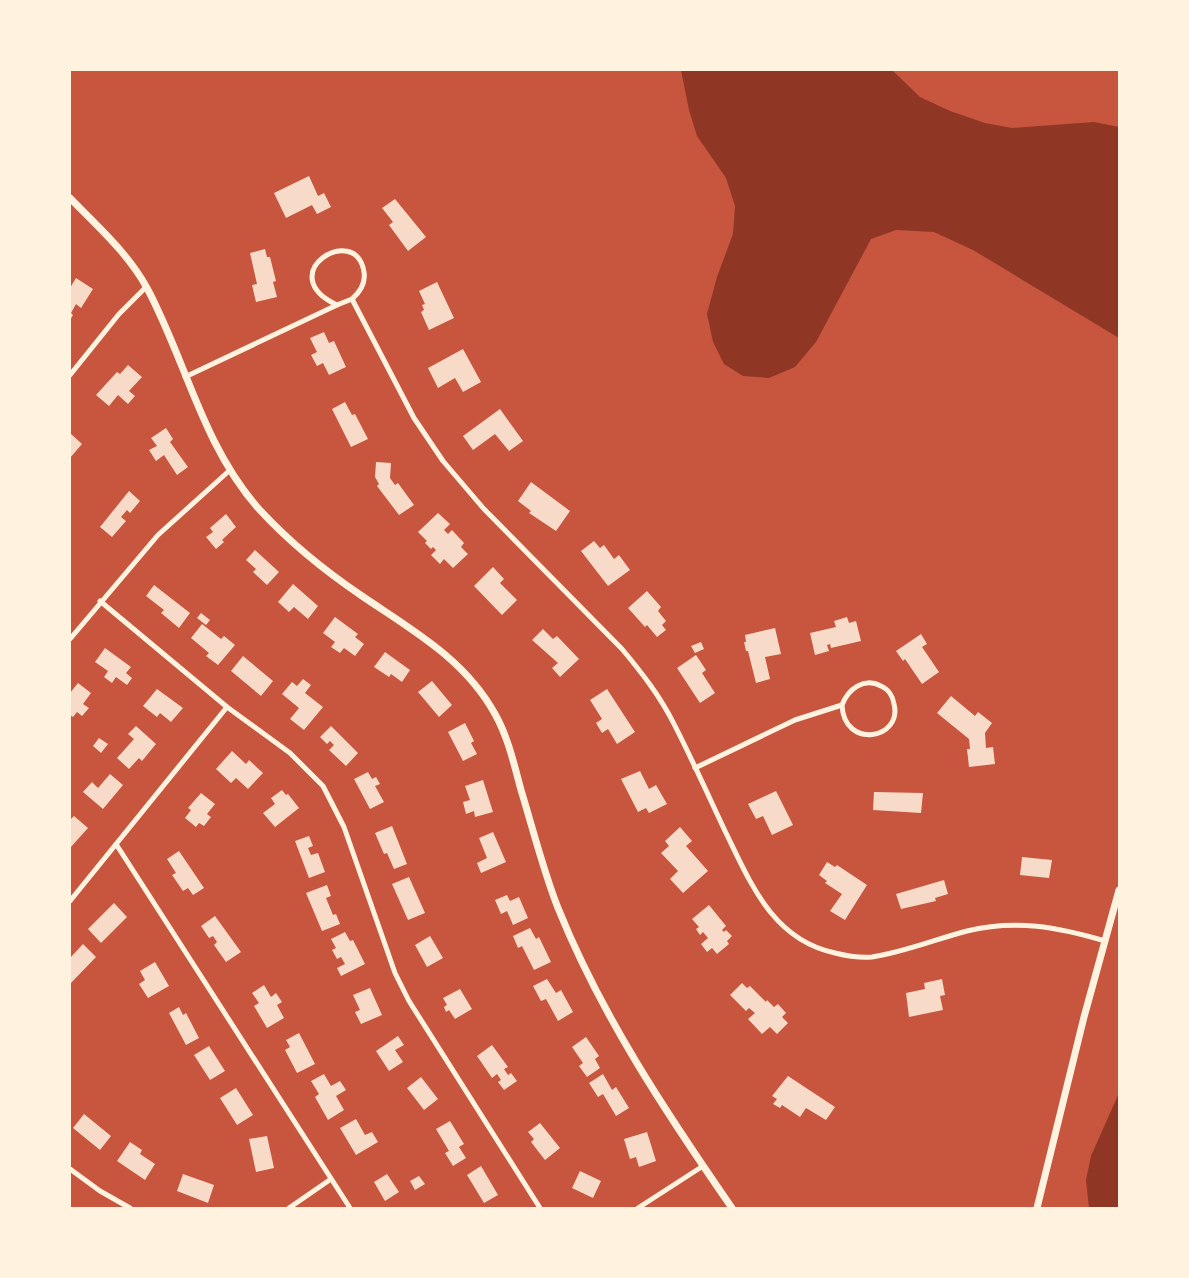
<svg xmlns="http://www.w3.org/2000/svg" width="1189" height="1278" viewBox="0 0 1189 1278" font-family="'Archivo Narrow',sans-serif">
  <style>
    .water { fill: #8f3625 }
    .building { fill: #f7dbc8 }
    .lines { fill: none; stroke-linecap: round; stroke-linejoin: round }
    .minor { stroke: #fff3e0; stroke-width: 5 }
    .tertiary { stroke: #fff3e0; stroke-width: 7 }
  </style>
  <rect width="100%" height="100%" fill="#c8553d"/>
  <!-- water -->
  <g class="water">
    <path d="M681,70h211l28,27 30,14 35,12 27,5 82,-6 25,5v211l-146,-88 -39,-18 -38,-2 -25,9 -55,103 -21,25 -26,11 -26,-2 -19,-12 -11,-22 -6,-28 10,-37 16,-43 2,-28 -9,-28 -29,-42 -8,-26z"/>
    <path d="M1119,1093v115h-30l-3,-28 5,-24z"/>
  </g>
  <!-- building -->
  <g class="building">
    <path d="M309,176l9,20 6,-3 7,14 -14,7 -5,-9 -26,13 -12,-25z"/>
    <path d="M395,199l31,38 -18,14 -19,-26 4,-3 -11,-14z"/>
    <path d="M265,249l2,8h3l6,24 -3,1 4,15 -21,5 -4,-17 5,-1 -7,-31z"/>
    <path d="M76,278l17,11 -12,19 -5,-4 -5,9 2,2 -3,5v-32z"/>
    <path d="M437,282l17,36 -25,12 -8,-18 3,-2 -2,-5 3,-1 -6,-13z"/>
    <path d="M324,332l5,11 5,-2 12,26 -17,8 -6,-12 -6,3 -6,-11 6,-3 -7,-14z"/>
    <path d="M463,349l18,33 -18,10 -8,-14 -17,10 -10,-20z"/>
    <path d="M128,365l14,12 -13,14 6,5 -7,8 -10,-9 -9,11 -13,-11 21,-23 3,2z"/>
    <path d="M345,402l7,13 3,-1 13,25 -17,8 -19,-38z"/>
    <path d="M500,409l23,32 -14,10 -14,-17 -22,16 -10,-14z"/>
    <path d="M166,428l7,11 -3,3 18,25 -11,8 -13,-20 -8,6 -7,-11 8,-4 -6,-8z"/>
    <path d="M70,433l12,11 -12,14z"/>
    <path d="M376,462l15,1 -1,15 5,7 3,-2 16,22 -15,10 -22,-29 2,-2 -4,-7z"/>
    <path d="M531,482l39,29 -14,20 -27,-18 2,-2 -13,-10z"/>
    <path d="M129,491l11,10 -10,12 -3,-3 -6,7 5,4 -14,16 -12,-10z"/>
    <path d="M438,513l12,11 -6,6 4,4 4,-4 12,13 -3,4 7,7 -15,14 -9,-9 -4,5 -9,-9 5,-5 -3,-3 -2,2 -6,-6 2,-2 -9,-9z"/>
    <path d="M226,514l10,13 -14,13 2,2 -8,7 -10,-12 7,-5 -3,-4z"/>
    <path d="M594,541l6,7 4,-3 10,14 5,-4 11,15 -22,16 -27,-35z"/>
    <path d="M255,550l24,22 -12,13 -14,-13 3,-3 -10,-9z"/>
    <path d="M493,567l11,12 -4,4 17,17 -15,15 -28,-29z"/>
    <path d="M293,584l25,22 -10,13 -14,-12 -5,5 -11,-10z"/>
    <path d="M154,585l36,28 -11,15 -18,-15 3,-3 -18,-14z"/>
    <path d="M647,591l14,16 -3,4 8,10 -4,4 4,5 -9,7 -10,-12 -2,2 -17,-19z"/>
    <path d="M201,613l9,7 -4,5 -9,-7z"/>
    <path d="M335,617l23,17 -3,3 9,7 -9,12 -11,-8 -4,5 -9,-6 4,-5 -12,-9z"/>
    <path d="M847,617l2,6 7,-2 5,20 -30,7 -1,-4 -3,1 2,6 -14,4 -5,-22 26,-6 -2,-6z"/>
    <path d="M202,624l19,15 3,-3 11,9 -17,20 -12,-9 3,-3 -18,-15z"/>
    <path d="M775,628l6,26 -16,3 5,22 -14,4 -8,-32h-2l-2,-9h2l-1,-7z"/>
    <path d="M543,629l10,10 4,-3 22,23 -19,18 -8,-9 6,-5 -26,-23z"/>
    <path d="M921,634l6,10 -5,3 17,25 -17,12 -17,-25 -2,2 -7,-10z"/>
    <path d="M701,642l3,7 -9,4 -4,-7z"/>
    <path d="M105,648l26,19 -5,6 6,5 -5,7 -11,-8 -4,6 -8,-6 4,-6 -13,-9z"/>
    <path d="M385,652l25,18 -8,12 -11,-8 -2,3 -15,-10z"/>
    <path d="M696,655l10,15 -4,3 13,20 -15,10 -23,-35z"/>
    <path d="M243,656l30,25 -12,15 -30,-25z"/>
    <path d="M303,679l8,6 -6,8 18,14 -19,23 -14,-11 9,-11 -17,-14 10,-12 5,4z"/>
    <path d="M432,681l20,24 -13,12 -21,-25z"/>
    <path d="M78,683l13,10 -8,11 6,4 -7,8 -5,-4 -4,5 -3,-2v-22z"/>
    <path d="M157,689l26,19 -12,14 -11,-9 -3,4 -14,-11z"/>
    <path d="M607,689l28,43 -18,12 -9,-15 -6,4 -6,-10 6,-4 -12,-19z"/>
    <path d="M951,696l24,20 3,-4 14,11 -7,10 1,15 7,-1 2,17 -26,3 -2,-18h3l-1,-10 -32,-26z"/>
    <path d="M465,723l9,18 -3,2 6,11 -14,7 -15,-29z"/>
    <path d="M136,726l20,18 -14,17 -3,-3 -10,11 -12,-11 17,-19 -6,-5z"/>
    <path d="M331,726l27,27 -12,13 -17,-16 5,-5 -4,-4 -3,3 -7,-7z"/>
    <path d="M99,738l9,6 -7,9 -8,-7z"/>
    <path d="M232,751l14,13 3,-4 14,13 -15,16 -12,-11 -5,5 -15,-14z"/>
    <path d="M640,771l9,18 7,-4 11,19 -18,9 -3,-5 -8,4 -17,-33z"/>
    <path d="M368,772l4,7 4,-2 4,7 -5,2 9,16 -14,7 -16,-30z"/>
    <path d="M110,774l13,11 -20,24 -20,-17 9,-10 6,6z"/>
    <path d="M483,780l10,32 -18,5 -1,-6 -8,3 -3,-12 7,-2 -5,-14z"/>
    <path d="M282,790l4,5 2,-1 11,14 -24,19 -12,-14 12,-9 -4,-6z"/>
    <path d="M776,791l17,34 -21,10 -9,-19 -7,3 -8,-15z"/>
    <path d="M874,792l49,1 -2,20 -48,-3z"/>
    <path d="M201,793l14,11 -8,10 4,3 -7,9 -5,-3 -3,4 -11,-9 6,-8 -3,-2z"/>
    <path d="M74,816l14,12 -18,20v-28z"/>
    <path d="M392,826l15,38 -13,5 -7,-16 -3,1 -9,-21z"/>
    <path d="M680,827l12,14 -6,5 22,25 -25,22 -13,-14 8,-8 -17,-18 8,-7 -4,-5z"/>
    <path d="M493,832l13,30 -25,11 -4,-10 10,-5 -8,-20z"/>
    <path d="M309,836l4,10 -5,2 3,7 7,-2 7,19 -16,6 -14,-37z"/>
    <path d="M179,851l25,37 -11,7 -5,-7 -5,3 -11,-16 4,-2 -9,-14z"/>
    <path d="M1022,857l30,3 -3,18 -29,-3z"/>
    <path d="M827,862l8,5 2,-2 30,20 -22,35 -15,-9 12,-17 -17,-11 2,-2 -8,-6z"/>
    <path d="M409,877l16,36 -17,7 -16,-36z"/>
    <path d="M944,880l4,14 -13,4 1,3 -35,8 -5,-15z"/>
    <path d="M327,885l4,11 -5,2 7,17 3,-1 4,10 -18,7 -16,-38z"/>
    <path d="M507,895l3,6 9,-4 9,21 -15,7 -6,-14 -6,3 -6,-14z"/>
    <path d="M114,903l13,14 -26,26 -13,-14z"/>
    <path d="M709,905l17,21 -4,4 2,2 2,-2 6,6 -5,5 2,3 -12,10 -5,-6 -5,4 -6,-8 7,-6 -5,-6 -3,3 -4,-6 3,-2 -7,-8z"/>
    <path d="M215,916l26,36 -15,10 -12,-17 3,-3 -4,-6 -4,2 -8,-12z"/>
    <path d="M530,928l6,11 3,-2 12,25 -17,8 -12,-24 -4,2 -5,-12z"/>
    <path d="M345,932l5,9 3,-1 12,24 -24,12 -4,-8 8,-4 -4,-7 -4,2 -5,-9 4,-2 -5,-9z"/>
    <path d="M430,936l13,22 -16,9 -12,-22z"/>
    <path d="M83,944l13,13 -26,27v-26z"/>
    <path d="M155,962l14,24 -21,12 -9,-14 6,-4 -5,-9z"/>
    <path d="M547,979l9,14 5,-3 12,22 -15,9 -12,-22 -5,2 -8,-15z"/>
    <path d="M942,979l3,16 -5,1 3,14 -34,7 -3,-24 19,-4 -1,-6z"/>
    <path d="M742,983l5,5 3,-2 16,16 1,-2 7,7 4,-3 8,9 -4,4 6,6 -11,11 -7,-7 -8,7 -14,-15 7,-6 -6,-5 -3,3 -16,-16z"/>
    <path d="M264,985l7,12 5,-4 6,9 -5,3 7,13 -17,10 -13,-22 5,-3 -7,-10z"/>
    <path d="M370,988l12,27 -21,9 -6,-12 5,-2 -7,-15z"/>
    <path d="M460,989l12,20 -17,10 -6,-9 -3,2 -2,-5 3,-2 -4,-7z"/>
    <path d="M179,1007l4,8 3,-2 13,25 -13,7 -17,-32z"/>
    <path d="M299,1033l16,31 -18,9 -12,-23 5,-3 -4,-7z"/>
    <path d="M398,1036l6,9 -9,5 8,12 -14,9 -13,-20z"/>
    <path d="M586,1037l13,19 -4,3 5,9 -13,9 -8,-11 4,-3 -11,-16z"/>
    <path d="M492,1045l16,22 -4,2 4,6 3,-2 6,8 -13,9 -6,-8 3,-2 -4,-6 -5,4 -15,-22z"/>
    <path d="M209,1046l16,25 -15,9 -16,-25z"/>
    <path d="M324,1074l7,12 9,-5 6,9 -10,6 8,14 -16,10 -13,-23 4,-3 -8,-13z"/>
    <path d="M603,1074l9,16 4,-3 13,21 -13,8 -13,-22 -5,3 -9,-14z"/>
    <path d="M788,1076l47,31 -9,13 -20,-12 -6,9 -18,-12 -2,3 -7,-4 4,-5 -5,-3z"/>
    <path d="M421,1077l17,22 -14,11 -17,-22z"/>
    <path d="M236,1088l17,27 -16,10 -17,-27z"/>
    <path d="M84,1114l27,22 -11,14 -27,-22z"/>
    <path d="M356,1119l9,16 7,-3 6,10 -22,13 -16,-27z"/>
    <path d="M450,1121l14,23 -5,3 7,11 -13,8 -8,-13 4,-2 -13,-22z"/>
    <path d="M540,1123l20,25 -15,12 -14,-18 3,-3 -6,-7z"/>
    <path d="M647,1132l9,29 -17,6 -3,-10 -6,2 -6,-20z"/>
    <path d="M267,1136l7,32 -18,4 -7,-33z"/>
    <path d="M130,1142l12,8 -2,4 15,10 -10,16 -28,-19z"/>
    <path d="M481,1166l17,29 -14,8 -17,-28z"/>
    <path d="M580,1171l21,10 -8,17 -21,-10z"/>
    <path d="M183,1174l31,11 -6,18 -31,-12z"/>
    <path d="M387,1174l12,18 -14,9 -11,-19z"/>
    <path d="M419,1176l6,8 -10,6 -5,-9z"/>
  </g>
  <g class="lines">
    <!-- minor -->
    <g class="minor">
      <path d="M352,299l-15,6c-66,-31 19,-84 27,-33 2,12 -4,20 -12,27l62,119 29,43 41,48 138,140c20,24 38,47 52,75 18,35 35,73 52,109 25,51 47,107 109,120 12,3 25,5 37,4 33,-5 64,-18 95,-26 48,-12 91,-4 138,10"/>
      <path d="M70,375l49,-61 27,-27"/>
      <path d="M185,377l152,-72"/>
      <path d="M100,601l127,106 63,46 33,33 21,41 51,146 14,28 131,207"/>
      <path d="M70,639l88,-104 72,-65"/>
      <path d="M695,768l100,-48 47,-15c6,-16 22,-28 39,-19 7,3 12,10 13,18 9,35 -50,46 -52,1"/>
      <path d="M116,844l234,364"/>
      <path d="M70,901l157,-194"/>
      <path d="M70,1169l30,22 30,17"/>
      <path d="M289,1208l42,-29"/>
      <path d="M638,1208l65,-42"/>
    </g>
    <!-- tertiary -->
    <g class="tertiary">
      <path d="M70,198c27,28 58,55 77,90 39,73 55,156 111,220 31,34 67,63 104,88 50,34 103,63 133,118 13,23 19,50 26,76 12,39 22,80 37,118 43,107 109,206 174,300"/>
      <path d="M1037,1208l47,-191 35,-127"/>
    </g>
  </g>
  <!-- border -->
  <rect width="1189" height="1278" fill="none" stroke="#fff3e0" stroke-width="142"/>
</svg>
